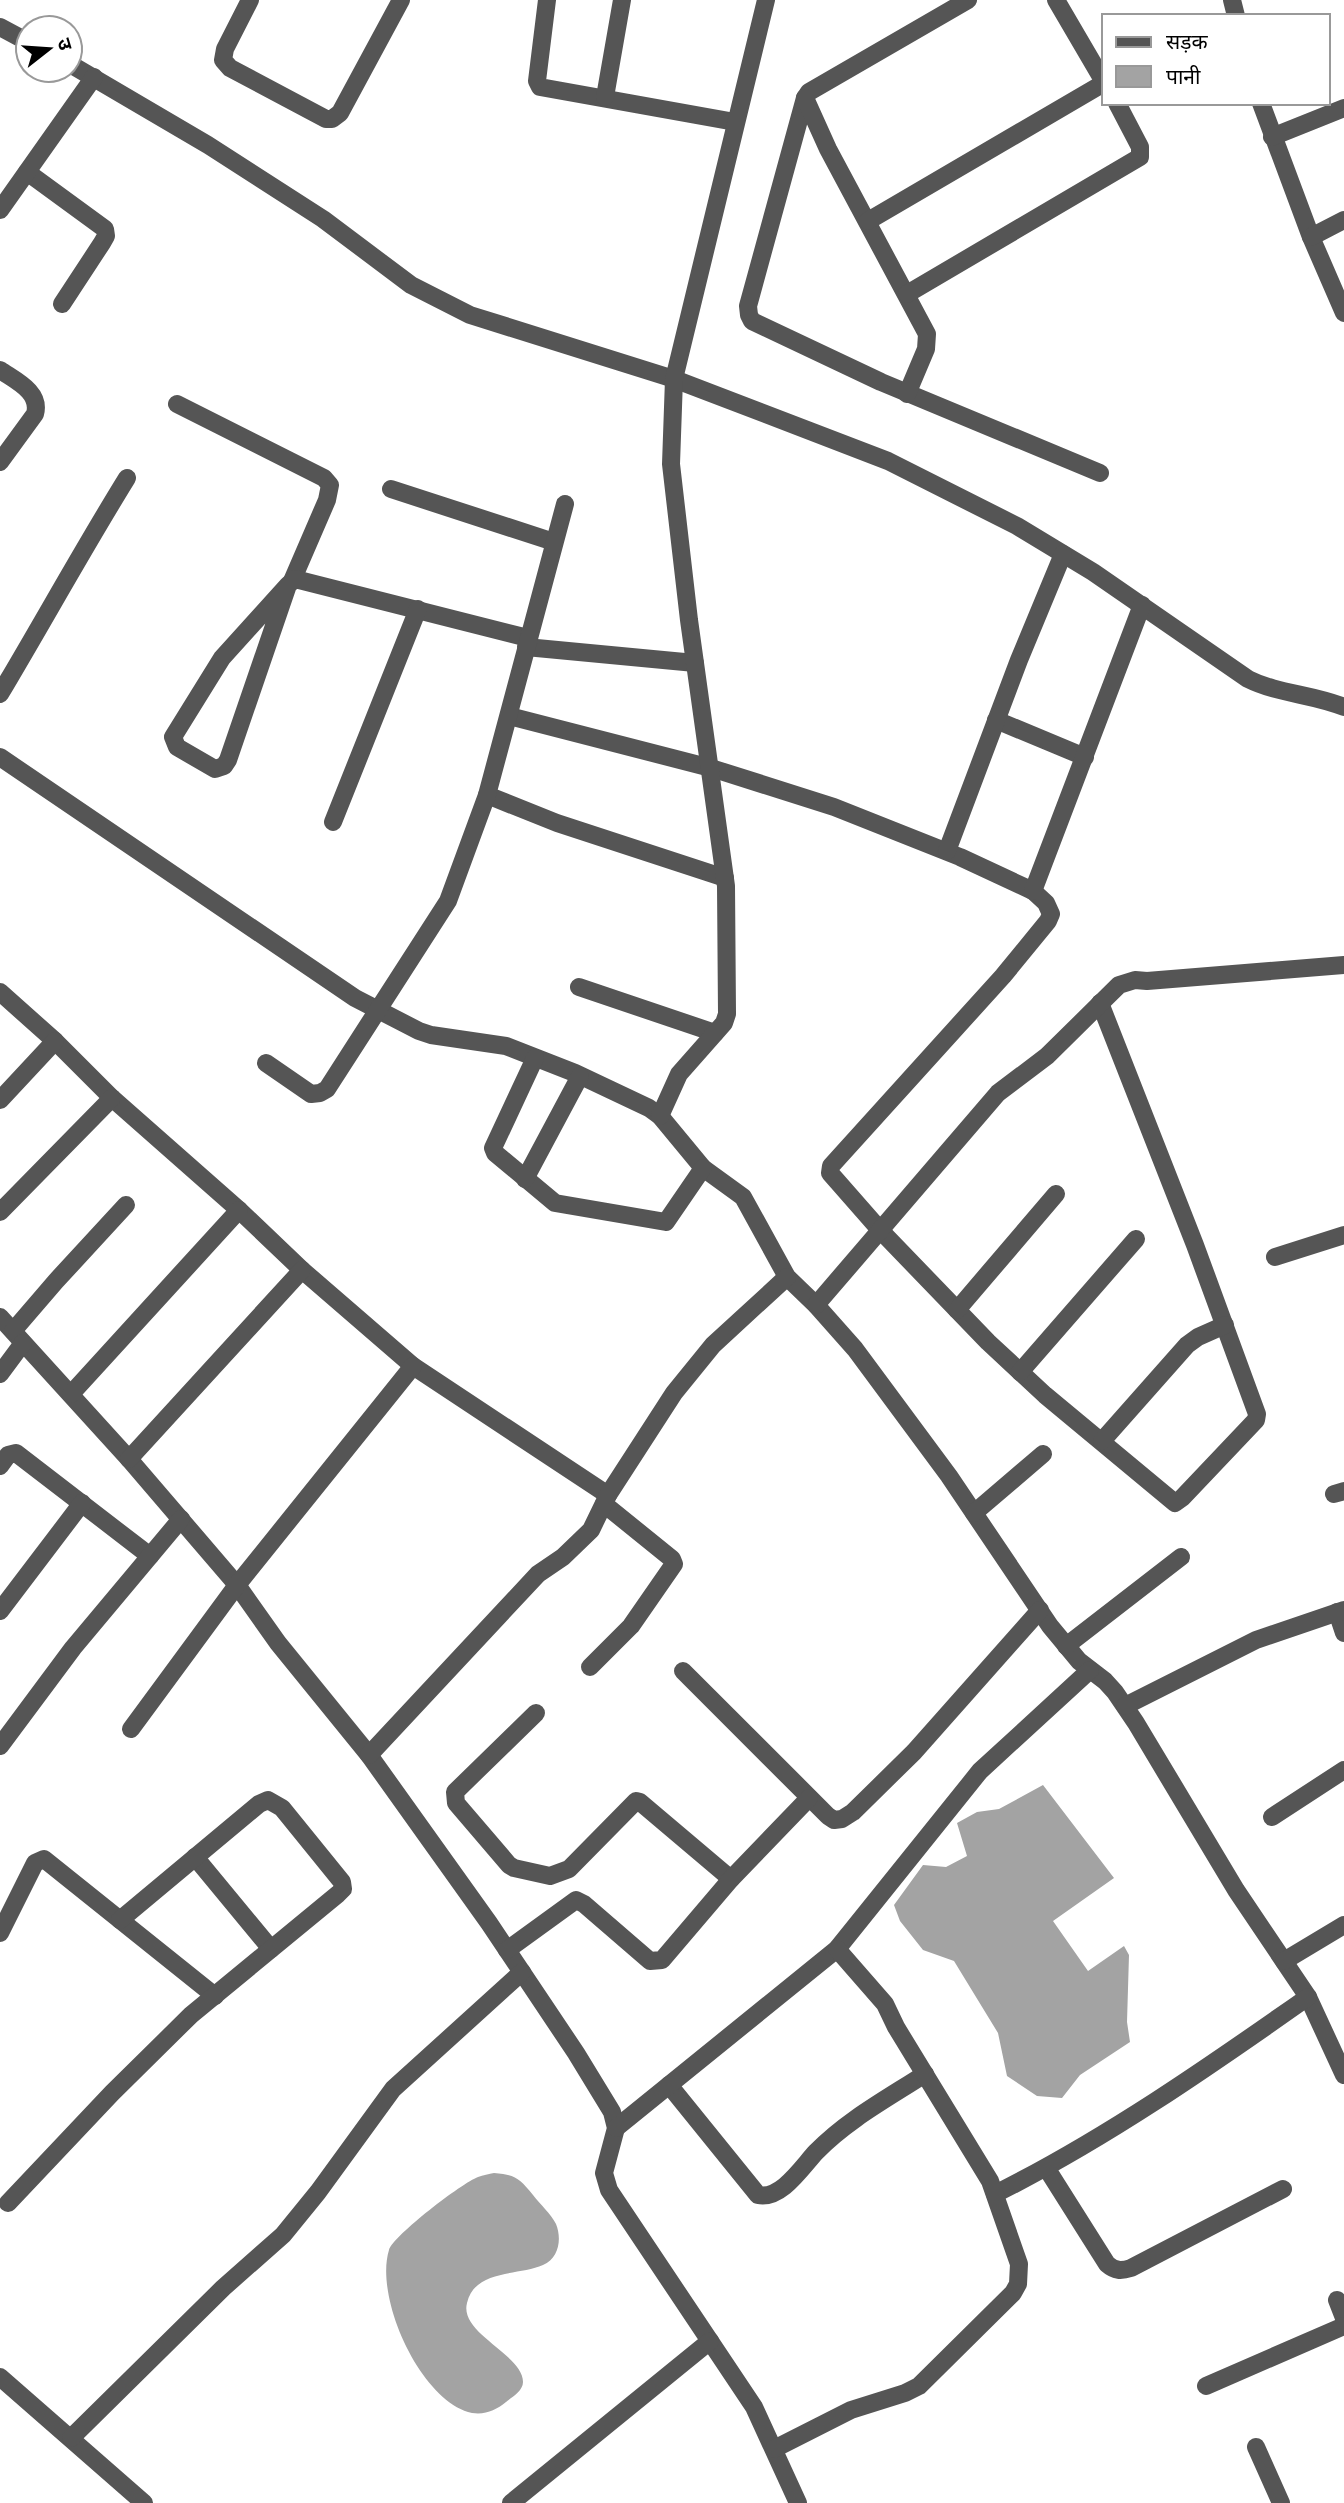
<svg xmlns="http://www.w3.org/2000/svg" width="1344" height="2503" viewBox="0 0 1344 2503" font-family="Rubik,'Noto Sans Devanagari',sans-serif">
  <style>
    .water { fill: #a3a3a3 }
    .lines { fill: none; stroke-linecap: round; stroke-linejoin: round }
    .minor { stroke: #555; stroke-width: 18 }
  </style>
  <rect width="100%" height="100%" fill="#fff"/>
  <!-- water -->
  <g class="water">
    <path d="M1043,1785l71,93 -61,43 35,50 36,-25 5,9 -2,67 3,20 -50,33 -18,23 -25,-2 -30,-20 -9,-43 -44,-72 -31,-11 -23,-29 -6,-16 29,-40 23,2 21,-11 -10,-33 20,-11 22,-3z"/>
    <path d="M494,2173c22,2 25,5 39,22 7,9 18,19 23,29 6,15 3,34 -13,41 -25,11 -68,4 -76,38 -8,31 56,51 56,79 0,9 -11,15 -17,20 -10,8 -20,13 -34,11 -51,-11 -98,-115 -83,-163 5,-15 73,-67 89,-73 5,-2 11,-3 16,-4z"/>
  </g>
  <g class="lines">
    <!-- minor -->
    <g class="minor">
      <path d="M250,0l-25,49 -2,11 7,8 96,51h6l8,-6 61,-113"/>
      <path d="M547,0l-10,81 3,6 195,35"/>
      <path d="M968,0l-159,92 -4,6 -57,208 1,9 3,6 129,61 219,91"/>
      <path d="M1056,0l48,82"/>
      <path d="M1232,0l4,16"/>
      <path d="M0,27l28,15"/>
      <path d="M70,64l138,81 115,74 88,66 59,30 204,64 214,82 129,65 76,46 155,107c30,15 64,15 96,28"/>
      <path d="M605,97l17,-97"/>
      <path d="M805,98l23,51 99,185 -1,15 -19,45"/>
      <path d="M1261,103l50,134 33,76"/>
      <path d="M1272,137l72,-29"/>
      <path d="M27,172l78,57 1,7 -4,7 -40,61"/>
      <path d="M0,210l94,-133"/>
      <path d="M868,221l236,-138"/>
      <path d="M1311,237l33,-17"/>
      <path d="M907,294l233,-137v-10l-23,-44"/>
      <path d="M0,370c16,11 41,22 35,44l-35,48"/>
      <path d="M177,404l147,74 6,7 -3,15 -35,81"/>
      <path d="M391,489l163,53"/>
      <path d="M288,585l-66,73 -49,79 4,10 38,22 9,-3 4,-6 60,-175 7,-6 233,59"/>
      <path d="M526,647l169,16"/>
      <path d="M0,694c43,-72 83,-145 127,-216"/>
      <path d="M509,716l202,52 123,39 126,50 73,34 13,12 5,11 -3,7 -45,55 -172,190 -1,7 50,57 108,112 57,53 130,108 7,-5 74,-78 1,-6 -62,-169 -95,-242"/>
      <path d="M996,720l89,37"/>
      <path d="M0,757l355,241 64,33 12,4 75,11 69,27 74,35 11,8 43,52 40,29 44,80 29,28 39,44 94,127 101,150 29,35 26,20 10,11 21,31 100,167 72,107 36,78"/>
      <path d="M487,795l70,28 168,55"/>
      <path d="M333,822l85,-213"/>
      <path d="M947,851l72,-191 44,-106"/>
      <path d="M1033,891l109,-286"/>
      <path d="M579,987l136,46"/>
      <path d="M0,992l55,49 57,57 127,112 63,60 111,96 195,129"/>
      <path d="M535,1058l-42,90 2,5 60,50 111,19 37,-54"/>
      <path d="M266,1063l45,31 9,-1 7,-4 121,-188 39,-106 78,-291"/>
      <path d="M0,1100l55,-59"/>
      <path d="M660,1116l19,-42 45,-51 3,-9 -1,-128 -37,-266 -18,-156 3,-85 92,-379"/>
      <path d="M525,1179l55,-103"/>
      <path d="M0,1212l112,-114"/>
      <path d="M1275,1257l69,-22"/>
      <path d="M816,1305l182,-212 49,-37 72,-71 16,-5 12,1 197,-16"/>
      <path d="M957,1310l99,-116"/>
      <path d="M0,1317l129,142 108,126 41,58 91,112 120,168 87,130 36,59 4,16 -12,45 5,17 145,217 44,96"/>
      <path d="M13,1331l43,-50 70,-76"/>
      <path d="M1020,1372l116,-133"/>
      <path d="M0,1374l23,-31"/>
      <path d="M71,1394l168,-184"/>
      <path d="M1102,1441l85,-96 11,-8 27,-12"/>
      <path d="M129,1459l173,-189"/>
      <path d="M0,1466l8,-11 8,-2 134,103"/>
      <path d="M1334,1494l10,-3"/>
      <path d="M974,1513l69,-59"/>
      <path d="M0,1611l82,-108"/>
      <path d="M1337,1612l7,21"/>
      <path d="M1066,1646l115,-89"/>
      <path d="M590,1667l41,-41 43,-62 -2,-5 -68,-55"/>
      <path d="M683,1671l145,145 6,4 8,-1 11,-7 61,-60 126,-142"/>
      <path d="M1125,1706l131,-66 88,-30"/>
      <path d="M536,1713l-81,79 1,11 53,62 5,3 36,8 19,-7 67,-68 4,1 91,77"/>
      <path d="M131,1729l106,-144 176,-219"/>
      <path d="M0,1746l73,-98 108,-129"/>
      <path d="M369,1755l169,-181 25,-17 28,-27 17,-35 66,-102 39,-48 74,-68"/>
      <path d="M1272,1817l72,-47"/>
      <path d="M195,1857l76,92"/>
      <path d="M0,1933l35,-70 9,-4 171,137"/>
      <path d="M507,1950l69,-50 8,4 66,57 12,-1 69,-81 78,-81"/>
      <path d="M1284,1961l60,-36"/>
      <path d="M669,2085l89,110c23,5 44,-28 58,-43 31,-32 72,-54 109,-78"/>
      <path d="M616,2128l221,-179 143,-178 110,-101"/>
      <path d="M1047,2169l60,95c8,7 14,7 24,4l152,-79"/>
      <path d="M995,2194c110,-55 212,-126 313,-197"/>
      <path d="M8,2203l104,-110 79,-78 147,-121 5,-5 -1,-7 -60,-74 -14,-8 -9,4 -139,116"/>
      <path d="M1337,2300l7,18"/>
      <path d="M0,2377l144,126"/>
      <path d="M1206,2386l138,-60"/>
      <path d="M71,2438l152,-150 60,-53 35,-43 75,-103 129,-117"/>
      <path d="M1256,2447l25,56"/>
      <path d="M774,2449l77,-39 54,-17 14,-7 94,-93 5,-9 1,-20 -29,-83 -94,-154 -11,-23 -48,-55"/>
      <path d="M511,2503l199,-162"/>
    </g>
  </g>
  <!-- legend -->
  <rect x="1102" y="14" width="228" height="91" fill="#ffffff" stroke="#999999" stroke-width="2"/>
  <rect x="1116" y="37" width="35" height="10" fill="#555555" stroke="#999999" stroke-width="2"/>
  <text x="1166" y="49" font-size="21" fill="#000000">सड़क</text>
  <rect x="1116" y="66" width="35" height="21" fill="#a3a3a3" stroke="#999999" stroke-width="2"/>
  <text x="1166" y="84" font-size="21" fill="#000000">पानी</text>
  <!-- north arrow -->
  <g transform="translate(49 49) rotate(73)"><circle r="33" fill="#ffffff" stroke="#999999" stroke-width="2"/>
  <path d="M0-5L12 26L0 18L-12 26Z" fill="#000000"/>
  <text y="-10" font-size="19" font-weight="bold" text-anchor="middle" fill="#000000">उ</text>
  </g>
</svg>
